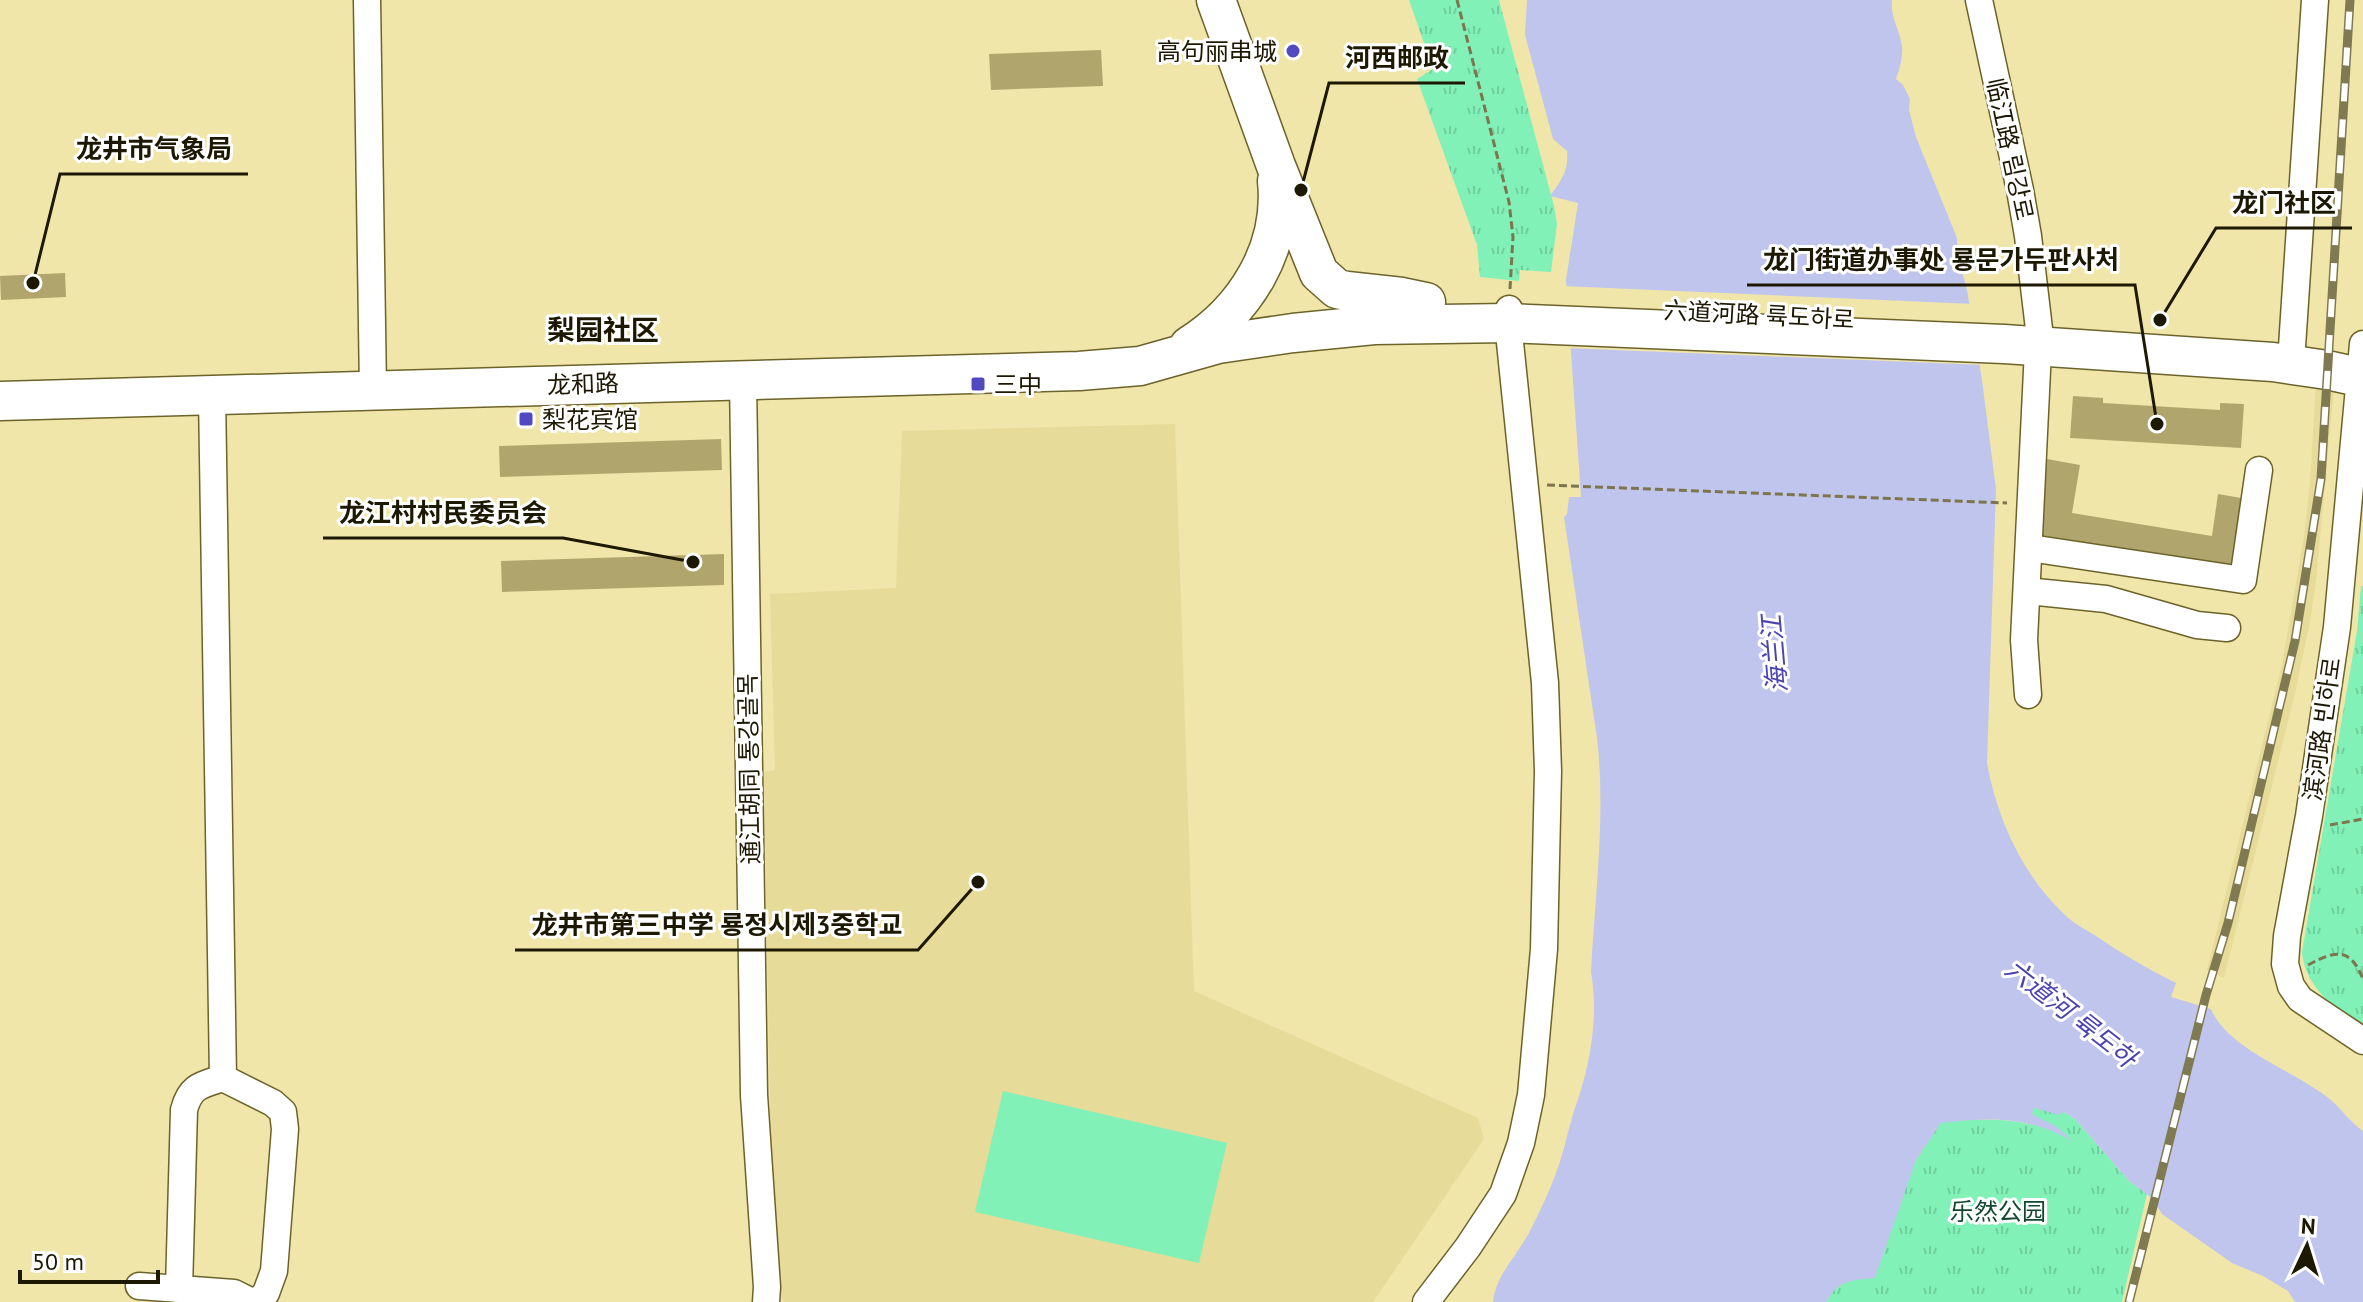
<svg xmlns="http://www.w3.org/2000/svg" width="2363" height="1302" viewBox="0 0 2363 1302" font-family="'PT Sans','Noto Sans SC','Noto Sans KR',sans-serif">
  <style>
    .built { fill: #e6db98 }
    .grass { fill: #81f1b8 }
    .park { fill: url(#park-tufts) }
    .water { fill: #c0c5ed }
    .pier { fill: #f0e6aa }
    .building { fill: #b0a66d }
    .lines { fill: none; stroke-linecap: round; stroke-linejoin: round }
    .minor-casing { stroke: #6c632a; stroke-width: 29 }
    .highway-casing { stroke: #6c632a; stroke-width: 41 }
    .path { stroke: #7c754e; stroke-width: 3; stroke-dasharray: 8 4; stroke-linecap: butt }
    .minor { stroke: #fff; stroke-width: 26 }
    .highway { stroke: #fff; stroke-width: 38 }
    .rail-casing { stroke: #807a52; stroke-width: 9 }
    .rail { stroke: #fff; stroke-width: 6; stroke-dasharray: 18; stroke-linecap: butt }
    .poi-dot { fill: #5049c0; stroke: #fff; stroke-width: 3 }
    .labels { text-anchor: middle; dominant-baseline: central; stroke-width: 6; stroke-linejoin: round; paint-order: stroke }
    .poi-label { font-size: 24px; fill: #1c1802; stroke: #fff; text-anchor: start }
    .street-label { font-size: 24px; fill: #1c1802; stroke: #fff }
    .park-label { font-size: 24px; fill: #12462f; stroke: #fff }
    .water-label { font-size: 26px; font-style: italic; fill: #4a43b3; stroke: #fff }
    .quarter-label { font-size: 28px; font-weight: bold; fill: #1c1802; stroke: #fff }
    .leader { fill: none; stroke: #1c1802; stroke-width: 3 }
    .callout-dot { fill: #1c1802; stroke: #fff; stroke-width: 3 }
    .callout-label { font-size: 26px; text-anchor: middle; font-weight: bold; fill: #1c1802; stroke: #fff; stroke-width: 6; stroke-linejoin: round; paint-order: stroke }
  </style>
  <defs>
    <pattern id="park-tufts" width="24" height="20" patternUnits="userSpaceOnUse" patternTransform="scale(2)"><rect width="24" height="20" fill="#81f1b8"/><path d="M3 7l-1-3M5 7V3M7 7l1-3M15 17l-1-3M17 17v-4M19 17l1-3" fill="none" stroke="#6fce9d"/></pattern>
  </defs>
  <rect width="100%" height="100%" fill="#f0e6aa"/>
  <!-- built -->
  <g class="built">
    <path d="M2316,385l18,3 -18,193 -6,41 -16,76 -70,280 -17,-8 75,-306 22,-128 6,-54z"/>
    <path d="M1175,424l19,567 284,127 6,21 -111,163h-589l-11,-21 -9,-509 11,-2 -5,-176 126,-6 6,-157z"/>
  </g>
  <!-- grass -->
  <path class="grass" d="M1003,1091l224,52 -28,120 -224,-51z"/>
  <!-- park -->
  <g class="park">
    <path d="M1409,0h90l55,206 3,18 -6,48 -31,-2 -1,11 -39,-4 -3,-32 -60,-166 16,-10z"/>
    <path d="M2361,586h2v442c-27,-19 -58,-40 -61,-76l55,-321z"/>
    <path d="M2033,1108l31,4 11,7 54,62 18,13 -25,108h-296c5,-11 16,-20 27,-22l63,-120 25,-38c40,-4 77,-5 115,10l-24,-18z"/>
  </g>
  <!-- water -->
  <path class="water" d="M1527,0h365c-2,17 8,30 10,46 1,11 -2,22 -6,33l7,6 7,14 -1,11 7,27 41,101v13l10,39 15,90 14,109 -9,274c10,56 36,113 78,152 9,9 20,14 31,21 26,18 52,33 80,47l-5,14 40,12c17,41 87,63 120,91 11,10 19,22 32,31v171h-68l-7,-11 -25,-15 -31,-13 -70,-49 -10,-16 -23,-17 -54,-62 -11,-7 -5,3 -25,-7 -2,6 25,13 17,15c-45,-26 -83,-25 -133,-19l-25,37 -41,118c-24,2 -36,2 -49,24h-333c3,-29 27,-49 39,-75 11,-22 22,-45 29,-69 5,-15 8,-32 13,-47 16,-44 25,-93 17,-139 4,-77 15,-157 6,-234l-33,-221 3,-3 2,-17h12l-15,-217 12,-77 -28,-7c11,-16 19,-25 17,-45l-14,-12 -28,-104z"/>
  <!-- pier -->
  <path class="pier" d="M1562,286l412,18 10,61 -418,-17z"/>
  <!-- building -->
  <g class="building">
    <path d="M1101,50l2,36 -112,4 -2,-36z"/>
    <path d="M65,273l1,24 -65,3 -1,-24z"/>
    <path d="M2073,396l30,2v5l117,7v-7l24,1 -3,44 -171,-10z"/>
    <path d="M721,439l1,31 -222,7 -1,-31z"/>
    <path d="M2047,459l33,6 -8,48 140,23 6,-42 29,5 -12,74 -202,-32z"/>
    <path d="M724,554v31l-222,7 -1,-31z"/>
  </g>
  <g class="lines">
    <!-- minor casing -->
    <g class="minor-casing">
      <g id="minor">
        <path d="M367,0l6,390"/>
        <path d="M1979,0l41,190 8,46 11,93 -15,311 4,55"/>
        <path d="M2363,344l-26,283 -28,189 -22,120 -2,28 6,22 9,13 63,42"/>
        <path d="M2292,347l23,-347"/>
        <path d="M743,380l11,715 13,192 -1,15"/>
        <path d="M212,395l11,683"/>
        <path d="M2029,548l214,32 16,-110"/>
        <path d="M2027,591l79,8 91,26 30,3"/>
        <path d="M139,1286l95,7 18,9"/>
        <path d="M179,1289l5,-179c6,-24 17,-25 39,-32l50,25 10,9 2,17 -11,142 -8,22 -9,9"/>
        <path d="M1426,1302l42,-55 35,-53 18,-51 10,-48 13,-146 4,-178 -3,-88 -37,-360 1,-14"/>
      </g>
    </g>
    <!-- highway casing -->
    <g class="highway-casing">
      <g id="highway">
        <path d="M1216,0l60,166 43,107 18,16 10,2 55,6 24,5"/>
        <path d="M1189,346c56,-35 95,-97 88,-165"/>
        <path d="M0,401l1079,-30 61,-5 78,-22 75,-11 81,-8 134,-2 496,21 269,18 54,8 36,8"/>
      </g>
    </g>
    <!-- path -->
    <g class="path">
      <path d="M1457,0l52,202 4,35 -3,52"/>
      <path d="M1547,485l460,18"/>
      <path d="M2330,825l33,-6"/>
      <path d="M2308,965c28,-15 42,-18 55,14"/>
    </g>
    <!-- minor -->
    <use href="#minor" class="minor"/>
    <!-- highway -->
    <use href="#highway" class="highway"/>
    <!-- rail casing -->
    <g class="rail-casing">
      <path id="rail" d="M2129,1302l77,-307 22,-72 67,-282 26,-162 29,-479"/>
    </g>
    <!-- rail -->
    <use href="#rail" class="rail"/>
  </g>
  <!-- markers -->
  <g class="poi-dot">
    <circle cx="1293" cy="51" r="8"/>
    <rect x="970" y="376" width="16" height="16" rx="4"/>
    <rect x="518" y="411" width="16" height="16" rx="4"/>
  </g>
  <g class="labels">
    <!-- poi labels -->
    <g class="poi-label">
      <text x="1277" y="51" text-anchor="end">高句丽串城</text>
      <text x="994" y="384">三中</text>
      <text x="542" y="419">梨花宾馆</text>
    </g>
    <!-- street labels -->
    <g class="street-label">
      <text transform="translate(2010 149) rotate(78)">临江路 림강로</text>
      <text transform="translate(1759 315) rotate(3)">六道河路 륙도하로</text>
      <text transform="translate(583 384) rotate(-2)">龙和路</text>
      <text transform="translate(2322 729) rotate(-82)">滨河路 빈하로</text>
      <text transform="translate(749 769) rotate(-91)">通江胡同 통강골목</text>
    </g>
    <!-- park labels -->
    <g class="park-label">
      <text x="1998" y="1211">乐然公园</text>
    </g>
    <!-- water labels -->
    <g class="water-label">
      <text transform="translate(1774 654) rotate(-95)">海兰江</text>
      <text transform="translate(2071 1013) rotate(38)">六道河 륙도하</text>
    </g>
    <!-- quarter labels -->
    <g class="quarter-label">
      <text x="603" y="329">梨园社区</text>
    </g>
  </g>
  <!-- callouts -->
  <path class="leader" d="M1301 190L1329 83H1465M33 283L60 174H248M2160 320L2216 228H2352M2157 424L2135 285H1747M693 562L563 538H323M978 882L918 950H515"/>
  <g class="callout-dot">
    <circle cx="1301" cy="190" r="8"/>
    <circle cx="33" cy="283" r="8"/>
    <circle cx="2160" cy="320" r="8"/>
    <circle cx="2157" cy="424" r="8"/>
    <circle cx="693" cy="562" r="8"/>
    <circle cx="978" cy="882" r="8"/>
  </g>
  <g class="callout-label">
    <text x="1397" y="67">河西邮政</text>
    <text x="154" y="158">龙井市气象局</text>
    <text x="2284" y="212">龙门社区</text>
    <text x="1941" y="269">龙门街道办事处 룡문가두판사처</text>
    <text x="443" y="522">龙江村村民委员会</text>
    <text x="717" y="934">龙井市第三中学 룡정시제3중학교</text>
  </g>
  <!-- north arrow -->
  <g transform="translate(2307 1246) rotate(4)" stroke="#ffffff" stroke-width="6" paint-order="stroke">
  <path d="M0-6L14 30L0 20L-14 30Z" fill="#1c1802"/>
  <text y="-12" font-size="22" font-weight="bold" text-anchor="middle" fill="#1c1802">N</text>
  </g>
  <!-- scale -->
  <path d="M20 1270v12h138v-12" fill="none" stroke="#1c1802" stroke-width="4"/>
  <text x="32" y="1270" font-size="24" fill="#1c1802" stroke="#ffffff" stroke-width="6" paint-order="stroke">50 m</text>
</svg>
